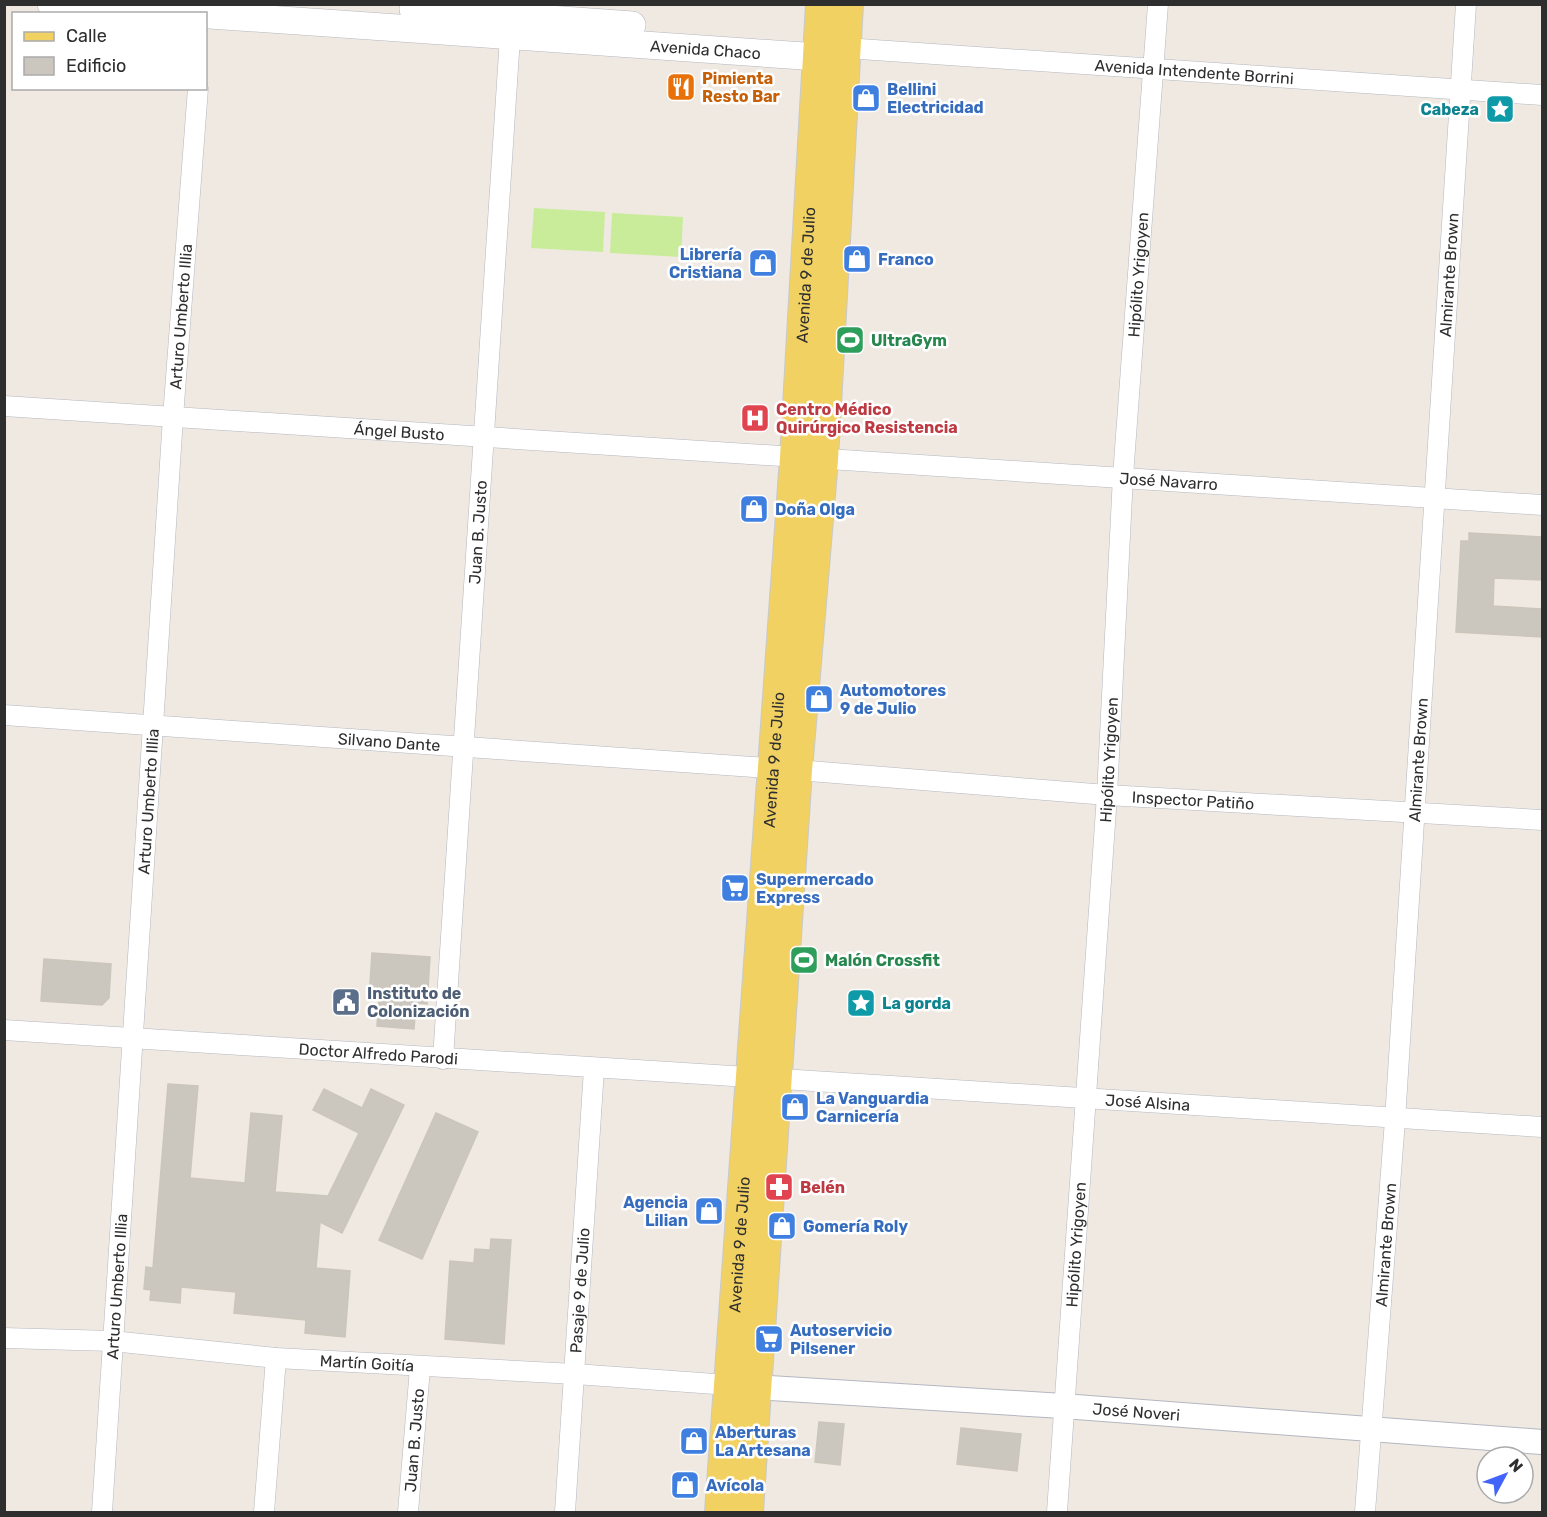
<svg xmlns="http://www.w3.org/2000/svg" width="1547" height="1517" viewBox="0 0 1547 1517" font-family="Rubik,sans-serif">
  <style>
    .pitch { fill: #c9ec9a }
    .building { fill: #cbc7bf; stroke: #cbc5ba; stroke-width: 1.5 }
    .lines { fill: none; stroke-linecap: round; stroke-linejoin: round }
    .minor-casing { stroke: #b4b7c1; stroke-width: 21 }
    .tertiary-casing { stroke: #b4b7c1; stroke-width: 26 }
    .secondary-casing { stroke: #b4b7c1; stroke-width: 28 }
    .primary-casing { stroke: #c9c9c9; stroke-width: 32 }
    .minor { stroke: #fff; stroke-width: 20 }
    .tertiary { stroke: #fff; stroke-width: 24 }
    .secondary { stroke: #fff; stroke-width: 27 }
    .primary { stroke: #f2d163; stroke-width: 30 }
    .labels { text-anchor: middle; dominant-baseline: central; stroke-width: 5; stroke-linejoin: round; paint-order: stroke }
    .street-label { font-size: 16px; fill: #2e2e2e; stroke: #fff }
    .food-label { font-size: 16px; font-weight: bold; fill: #c56008; stroke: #fff; text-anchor: start }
    .shop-label { font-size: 16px; font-weight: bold; fill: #366cbe; stroke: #fff; text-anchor: start }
    .culture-label { font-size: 16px; font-weight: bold; fill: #0d838f; stroke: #fff; text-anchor: end }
    .leisure-label { font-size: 16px; font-weight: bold; fill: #27864d; stroke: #fff; text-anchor: start }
    .health-label { font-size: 16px; font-weight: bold; fill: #be3a42; stroke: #fff; text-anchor: start }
    .service-label { font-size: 16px; font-weight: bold; fill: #4e5e75; stroke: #fff; text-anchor: start }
  </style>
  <rect width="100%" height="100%" fill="#efe9e1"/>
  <!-- pitch -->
  <g class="pitch">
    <path d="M534,208l71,4 -2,40 -72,-4z"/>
    <path d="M612,213l71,4 -2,40 -71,-4z"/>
  </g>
  <!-- building -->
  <g class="building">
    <path d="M1469,533l73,4v43l-48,-2 -1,28 49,3v28l-86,-5 5,-91h8z"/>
    <path d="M372,953l58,4 -3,47 -11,-1 -2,26 -37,-3 2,-26 -10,-1z"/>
    <path d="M44,959l67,5 -2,34 -7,7 -61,-4z"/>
    <path d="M168,1084l30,2 -8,92 55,5 6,-70 31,3 -7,76 53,4 31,-63 -46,-23 11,-21 38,19 9,-19 33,16 -62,128 -22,-11 -4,46 34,3 -5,66 -40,-4 1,-13 -72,-7 2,-21 -55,-5 -1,16 -30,-3 1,-10 -7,-1 2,-22 7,1z"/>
    <path d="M436,1113l42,19 -56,127 -43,-19z"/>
    <path d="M491,1239l20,1 -7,104 -59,-5 5,-78 24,2 1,-14 15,1z"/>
    <path d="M819,1422l25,2 -4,41 -25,-3z"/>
    <path d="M961,1428l60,6 -4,37 -60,-7z"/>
  </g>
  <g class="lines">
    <!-- minor casing -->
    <g class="minor-casing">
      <g id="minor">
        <path id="s1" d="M845,48l697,47"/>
        <path id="s2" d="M4,406l1538,99"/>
        <path id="s3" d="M4,715l793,55 310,25 435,25"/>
        <path id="s4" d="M4,1030l1538,97"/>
        <path id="s5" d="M443,1059l68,-1037"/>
        <path id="s6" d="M4,1338l108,3 164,17 299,16 154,11"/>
        <path id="s7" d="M102,1512l71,-1095 25,-329"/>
        <path d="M264,1512l12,-154"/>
        <path id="s8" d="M408,1512l12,-144"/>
        <path id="s9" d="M565,1512l29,-443"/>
        <path id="s10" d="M1057,1512l50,-717 16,-319 35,-472"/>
        <path id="s11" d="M1365,1512l30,-392 71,-1116"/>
      </g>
    </g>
    <!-- tertiary casing -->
    <g class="tertiary-casing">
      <g id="tertiary">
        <path id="s12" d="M738,1386l325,20 479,36"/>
      </g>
    </g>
    <!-- secondary casing -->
    <g class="secondary-casing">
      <g id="secondary">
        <path id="s13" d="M51,4l767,53 20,-7"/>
        <path d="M413,9l219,16"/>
      </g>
    </g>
    <!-- primary casing -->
    <g class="primary-casing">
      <g id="primary">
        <path id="s14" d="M720,1512l75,-1054 26,-454"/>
        <path d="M748,1512l49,-742 26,-311 25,-455"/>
      </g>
    </g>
    <!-- minor -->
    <use href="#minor" class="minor"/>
    <!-- tertiary -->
    <use href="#tertiary" class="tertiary"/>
    <!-- secondary -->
    <use href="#secondary" class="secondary"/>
    <!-- primary -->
    <use href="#primary" class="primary"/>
  </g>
  <!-- icons -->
  <defs>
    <g id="restaurant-square" transform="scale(1.5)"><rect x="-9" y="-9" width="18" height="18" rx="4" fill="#e8710a" stroke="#fff"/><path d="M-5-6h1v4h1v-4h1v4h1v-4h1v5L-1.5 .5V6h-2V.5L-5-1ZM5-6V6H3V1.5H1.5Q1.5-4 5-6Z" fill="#fff"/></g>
    <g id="shop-square" transform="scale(1.5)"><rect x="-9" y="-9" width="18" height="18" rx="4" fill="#3f7fe0" stroke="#fff"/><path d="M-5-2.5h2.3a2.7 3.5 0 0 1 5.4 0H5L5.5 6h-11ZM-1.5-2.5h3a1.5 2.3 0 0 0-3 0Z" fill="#fff"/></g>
    <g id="sight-square" transform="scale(1.5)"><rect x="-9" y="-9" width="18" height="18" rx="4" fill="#0f9aa8" stroke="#fff"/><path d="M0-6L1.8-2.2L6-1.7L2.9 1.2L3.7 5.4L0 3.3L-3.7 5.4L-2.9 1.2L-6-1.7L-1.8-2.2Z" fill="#fff"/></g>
    <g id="stadium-square" transform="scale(1.5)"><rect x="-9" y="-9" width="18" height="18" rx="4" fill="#2e9e5b" stroke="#fff"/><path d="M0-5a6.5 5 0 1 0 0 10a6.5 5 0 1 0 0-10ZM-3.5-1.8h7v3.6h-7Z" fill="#fff"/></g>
    <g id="hospital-square" transform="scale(1.5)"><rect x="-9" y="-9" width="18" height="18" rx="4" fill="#e0444e" stroke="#fff"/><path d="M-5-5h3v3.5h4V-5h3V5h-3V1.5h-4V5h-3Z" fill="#fff"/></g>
    <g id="supermarket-square" transform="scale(1.5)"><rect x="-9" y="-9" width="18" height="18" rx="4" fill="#3f7fe0" stroke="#fff"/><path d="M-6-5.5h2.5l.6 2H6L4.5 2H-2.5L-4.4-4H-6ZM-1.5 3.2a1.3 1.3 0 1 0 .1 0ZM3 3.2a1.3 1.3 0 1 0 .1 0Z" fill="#fff"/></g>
    <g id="civic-square" transform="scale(1.5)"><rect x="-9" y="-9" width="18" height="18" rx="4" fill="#5c6f8a" stroke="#fff"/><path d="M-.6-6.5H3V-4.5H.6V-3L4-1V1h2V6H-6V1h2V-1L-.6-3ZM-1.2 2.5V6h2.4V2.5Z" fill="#fff"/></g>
    <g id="pharmacy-square" transform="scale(1.5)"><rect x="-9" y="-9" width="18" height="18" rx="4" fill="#e0444e" stroke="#fff"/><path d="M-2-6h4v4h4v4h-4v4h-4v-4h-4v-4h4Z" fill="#fff"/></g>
  </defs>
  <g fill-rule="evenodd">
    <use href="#restaurant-square" x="681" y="87"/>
    <use href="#shop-square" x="866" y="98"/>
    <use href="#sight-square" x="1500" y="109"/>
    <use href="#shop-square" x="857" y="259"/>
    <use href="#shop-square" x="763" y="263"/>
    <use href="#stadium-square" x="850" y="340"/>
    <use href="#hospital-square" x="755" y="418"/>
    <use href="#shop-square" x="754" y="509"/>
    <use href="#shop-square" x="819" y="699"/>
    <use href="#supermarket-square" x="735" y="888"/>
    <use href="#stadium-square" x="804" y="960"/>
    <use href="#civic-square" x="346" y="1002"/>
    <use href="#sight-square" x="861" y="1003"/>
    <use href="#shop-square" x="795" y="1107"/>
    <use href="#pharmacy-square" x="779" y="1187"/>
    <use href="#shop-square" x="709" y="1211"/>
    <use href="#shop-square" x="782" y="1226"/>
    <use href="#supermarket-square" x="769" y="1339"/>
    <use href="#shop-square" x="694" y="1441"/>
    <use href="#shop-square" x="685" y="1485"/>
  </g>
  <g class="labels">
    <!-- street labels -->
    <g class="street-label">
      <text stroke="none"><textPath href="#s13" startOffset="656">Avenida Chaco</textPath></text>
      <text stroke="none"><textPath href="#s1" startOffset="350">Avenida Intendente Borrini</textPath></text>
      <text stroke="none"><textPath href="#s14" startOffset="1240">Avenida 9 de Julio</textPath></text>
      <text stroke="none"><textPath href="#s10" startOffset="1240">Hipólito Yrigoyen</textPath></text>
      <text stroke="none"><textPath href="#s11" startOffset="1240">Almirante Brown</textPath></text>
      <text stroke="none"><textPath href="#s7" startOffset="1198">Arturo Umberto Illia</textPath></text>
      <text stroke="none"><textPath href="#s2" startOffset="396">Ángel Busto</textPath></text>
      <text stroke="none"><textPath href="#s2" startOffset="1167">José Navarro</textPath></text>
      <text stroke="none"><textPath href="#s5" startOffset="528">Juan B. Justo</textPath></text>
      <text stroke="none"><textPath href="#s3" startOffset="386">Silvano Dante</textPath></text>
      <text stroke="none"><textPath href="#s14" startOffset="754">Avenida 9 de Julio</textPath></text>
      <text stroke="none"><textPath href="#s10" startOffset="754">Hipólito Yrigoyen</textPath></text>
      <text stroke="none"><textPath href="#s11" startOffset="754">Almirante Brown</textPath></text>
      <text stroke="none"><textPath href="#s7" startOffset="712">Arturo Umberto Illia</textPath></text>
      <text stroke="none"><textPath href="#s3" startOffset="1192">Inspector Patiño</textPath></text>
      <text stroke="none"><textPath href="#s4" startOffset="375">Doctor Alfredo Parodi</textPath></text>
      <text stroke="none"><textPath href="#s4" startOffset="1146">José Alsina</textPath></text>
      <text stroke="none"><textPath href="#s10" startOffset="268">Hipólito Yrigoyen</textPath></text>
      <text stroke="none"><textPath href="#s14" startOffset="268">Avenida 9 de Julio</textPath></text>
      <text stroke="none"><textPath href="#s11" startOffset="268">Almirante Brown</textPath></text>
      <text stroke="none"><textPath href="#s7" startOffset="226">Arturo Umberto Illia</textPath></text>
      <text stroke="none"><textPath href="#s9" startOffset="222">Pasaje 9 de Julio</textPath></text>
      <text stroke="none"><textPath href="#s6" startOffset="364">Martín Goitía</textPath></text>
      <text stroke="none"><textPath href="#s12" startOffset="399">José Noveri</textPath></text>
      <text stroke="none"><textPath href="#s8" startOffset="72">Juan B. Justo</textPath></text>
    </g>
    <!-- food labels -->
    <g class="food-label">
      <text x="702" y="78">Pimienta<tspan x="702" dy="18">Resto Bar</tspan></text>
    </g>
    <!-- shop labels -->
    <g class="shop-label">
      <text x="887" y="89">Bellini<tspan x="887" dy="18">Electricidad</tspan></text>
      <text x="742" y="254" text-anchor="end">Librería<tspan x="742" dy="18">Cristiana</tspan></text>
      <text x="878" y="259">Franco</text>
      <text x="775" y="509">Doña Olga</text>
      <text x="840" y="690">Automotores<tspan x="840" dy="18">9 de Julio</tspan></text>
      <text x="756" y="879">Supermercado<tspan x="756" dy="18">Express</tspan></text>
      <text x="816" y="1098">La Vanguardia<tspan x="816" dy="18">Carnicería</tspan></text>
      <text x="688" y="1202" text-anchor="end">Agencia<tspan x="688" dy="18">Lilian</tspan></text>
      <text x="803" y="1226">Gomería Roly</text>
      <text x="790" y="1330">Autoservicio<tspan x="790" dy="18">Pilsener</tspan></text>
      <text x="715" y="1432">Aberturas<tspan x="715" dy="18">La Artesana</tspan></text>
      <text x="706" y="1485">Avícola</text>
    </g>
    <!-- culture labels -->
    <g class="culture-label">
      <text x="1479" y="109">Cabeza</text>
      <text x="882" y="1003" text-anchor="start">La gorda</text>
    </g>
    <!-- leisure labels -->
    <g class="leisure-label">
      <text x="871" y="340">UltraGym</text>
      <text x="825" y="960">Malón Crossfit</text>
    </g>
    <!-- health labels -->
    <g class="health-label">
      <text x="776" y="409">Centro Médico<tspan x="776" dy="18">Quirúrgico Resistencia</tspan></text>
      <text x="800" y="1187">Belén</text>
    </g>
    <!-- service labels -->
    <g class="service-label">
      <text x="367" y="993">Instituto de<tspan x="367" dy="18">Colonización</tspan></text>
    </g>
  </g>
  <!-- border -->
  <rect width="1547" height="1517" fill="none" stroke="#2e2e2e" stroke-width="12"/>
  <!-- legend -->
  <rect x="12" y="12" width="195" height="78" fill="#ffffff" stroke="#ababab" stroke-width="1.5"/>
  <rect x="24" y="32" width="30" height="9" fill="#f2d163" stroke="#ababab" stroke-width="1.5"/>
  <text x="66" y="42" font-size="18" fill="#2e2e2e">Calle</text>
  <rect x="24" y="57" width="30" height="18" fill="#cbc7bf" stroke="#ababab" stroke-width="1.5"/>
  <text x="66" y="72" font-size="18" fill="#2e2e2e">Edificio</text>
  <!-- north arrow -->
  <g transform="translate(1505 1475) rotate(49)"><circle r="28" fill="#ffffff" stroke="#ababab" stroke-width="1.5"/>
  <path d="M0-4.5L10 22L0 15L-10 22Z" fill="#4264fb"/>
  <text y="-9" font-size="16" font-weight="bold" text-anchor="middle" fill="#2e2e2e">N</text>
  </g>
</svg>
